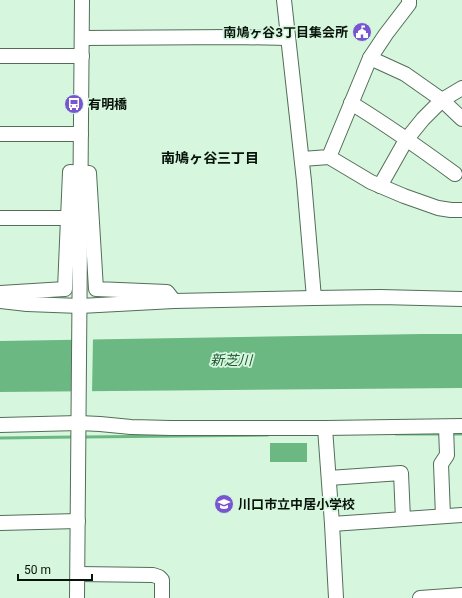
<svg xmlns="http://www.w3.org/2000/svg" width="462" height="598" viewBox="0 0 462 598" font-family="Roboto,'Noto Sans JP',sans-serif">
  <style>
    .water { fill: #6cb883 }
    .pier { fill: #d6f7de }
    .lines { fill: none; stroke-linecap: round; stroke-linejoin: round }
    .stream { stroke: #6cb883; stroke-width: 3 }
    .minor-casing { stroke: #526e59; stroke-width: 16 }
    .minor { stroke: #fff; stroke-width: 14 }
    .labels { text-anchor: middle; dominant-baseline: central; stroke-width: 3.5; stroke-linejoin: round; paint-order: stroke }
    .poi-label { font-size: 13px; font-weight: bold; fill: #08130b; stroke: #d6f7de; text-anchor: start }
    .neighbourhood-label { font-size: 14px; font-weight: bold; fill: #08130b; stroke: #d6f7de }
    .water-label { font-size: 14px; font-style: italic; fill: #1f5733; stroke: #d6f7de }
  </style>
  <rect width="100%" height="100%" fill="#d6f7de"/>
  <!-- water -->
  <g class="water">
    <path d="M421,334h41v54l-462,4v-51z"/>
    <rect x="270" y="443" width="37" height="19"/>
  </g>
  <!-- pier -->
  <path class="pier" d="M74,338h19l-1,55 -18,1z"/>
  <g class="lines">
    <!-- stream -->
    <g class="stream">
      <path d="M396,434h46"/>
      <path d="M450,434h12"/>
      <path d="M82,437l186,-2"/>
      <path d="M0,438l74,-1"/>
    </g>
    <!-- minor casing -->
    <g class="minor-casing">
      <g id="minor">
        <path d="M284,0l20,181 10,117"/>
        <path d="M82,38l153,-1 53,1"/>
        <path d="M0,56h82"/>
        <path d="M370,58l35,16 37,26 20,19"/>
        <path d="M351,103c36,22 70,46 104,71"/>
        <path d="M0,134h81"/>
        <path d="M329,157l42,25 33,14 34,12 13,2h11"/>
        <path d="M302,159l27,-2 41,-99 16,-24 23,-30v-4"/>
        <path d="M380,186l26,-46 17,-21 19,-19 20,-12"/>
        <path d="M0,218h68"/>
        <path d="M0,293l65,-4 5,-117 19,1 7,116 71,3 7,9"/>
        <path d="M0,301l27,3 53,2 94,-5 140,-3 66,-1 82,2"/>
        <path d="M0,425l79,-2 21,1 31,3 40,1h154l137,-2"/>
        <path d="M325,428l7,96 4,74"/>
        <path d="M329,478l72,-5 2,46"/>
        <path d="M443,516l-2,-52 6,-9 -1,-28"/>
        <path d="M0,523l78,-2"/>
        <path d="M332,524l130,-9"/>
        <path d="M78,574l75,1 6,2 3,3v18"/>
        <path d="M77,598l5,-598"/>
        <path d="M420,598l42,-3"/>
      </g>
    </g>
    <!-- minor -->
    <use href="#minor" class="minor"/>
  </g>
  <!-- icons -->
  <defs>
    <g id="civic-disc" transform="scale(1)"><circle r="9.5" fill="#7756d0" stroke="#d6f7de"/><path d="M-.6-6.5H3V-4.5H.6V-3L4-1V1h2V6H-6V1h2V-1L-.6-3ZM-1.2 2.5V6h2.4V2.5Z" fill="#fff"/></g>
    <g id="bus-disc" transform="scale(1)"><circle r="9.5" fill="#7756d0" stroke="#d6f7de"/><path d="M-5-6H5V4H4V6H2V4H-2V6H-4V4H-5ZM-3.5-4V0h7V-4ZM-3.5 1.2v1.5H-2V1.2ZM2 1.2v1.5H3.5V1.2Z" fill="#fff"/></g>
    <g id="school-disc" transform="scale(1)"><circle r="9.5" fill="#7756d0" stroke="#d6f7de"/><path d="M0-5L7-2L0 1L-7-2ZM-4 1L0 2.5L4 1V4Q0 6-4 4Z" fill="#fff"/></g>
  </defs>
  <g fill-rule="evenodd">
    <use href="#civic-disc" x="362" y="32"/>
    <use href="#bus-disc" x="74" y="104"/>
    <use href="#school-disc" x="224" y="504"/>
  </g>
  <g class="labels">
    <!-- poi labels -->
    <g class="poi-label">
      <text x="348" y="32" text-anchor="end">南鳩ヶ谷3丁目集会所</text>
      <text x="88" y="104">有明橋</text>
      <text x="238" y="504">川口市立中居小学校</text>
    </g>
    <!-- neighbourhood labels -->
    <g class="neighbourhood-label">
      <text x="210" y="158">南鳩ヶ谷三丁目</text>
    </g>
    <!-- water labels -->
    <g class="water-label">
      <text transform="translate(231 360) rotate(1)">新芝川</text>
    </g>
  </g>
  <!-- scale -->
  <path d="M18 574v6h74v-6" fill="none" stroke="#08130b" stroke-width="2"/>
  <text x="24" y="574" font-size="12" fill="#08130b" stroke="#d6f7de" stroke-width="3" paint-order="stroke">50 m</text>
</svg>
